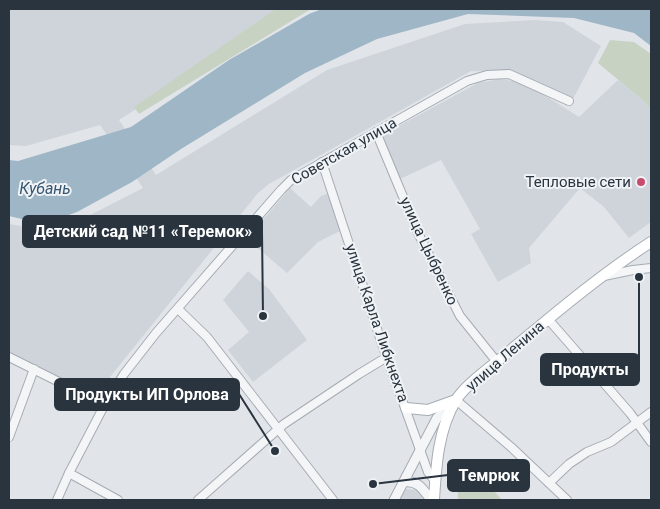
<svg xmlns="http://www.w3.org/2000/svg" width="660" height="509" viewBox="0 0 660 509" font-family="Roboto,sans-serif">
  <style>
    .built { fill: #cfd4db }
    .green { fill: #c8d2c3 }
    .water { fill: #9eb6c6 }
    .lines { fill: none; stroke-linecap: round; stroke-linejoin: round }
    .minor-casing { stroke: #a6acb3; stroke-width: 10 }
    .tertiary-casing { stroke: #a6acb3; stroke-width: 11 }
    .secondary-casing { stroke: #a6acb3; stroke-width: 12 }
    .minor { stroke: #f3f5f7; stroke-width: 8 }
    .tertiary { stroke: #f3f5f7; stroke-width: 9 }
    .secondary { stroke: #fff; stroke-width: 10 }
    .poi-dot { fill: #c64e6c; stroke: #f0f3f6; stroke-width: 2 }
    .labels { text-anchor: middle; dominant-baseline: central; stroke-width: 4; stroke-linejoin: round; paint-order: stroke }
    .street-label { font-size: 15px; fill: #2a343f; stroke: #f0f3f6 }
    .poi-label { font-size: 15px; fill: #2a343f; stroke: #f0f3f6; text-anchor: end }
    .water-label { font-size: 16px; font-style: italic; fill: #375671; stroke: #f0f3f6 }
    .leader { fill: none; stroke: #2a343f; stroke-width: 2 }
    .callout-dot { fill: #2a343f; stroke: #f0f3f6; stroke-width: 2 }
    .callout { fill: #2a343f; stroke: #2a343f; stroke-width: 2 }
    .callout-label { font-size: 16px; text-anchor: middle; font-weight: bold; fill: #fff }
  </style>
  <rect width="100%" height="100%" fill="#e1e5e9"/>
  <!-- built -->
  <g class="built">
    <path d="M9,9h284l-174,111 37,55 171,-105 138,-46 69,-4 29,2 38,24 -28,53 -61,-27 -41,-1 -202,113 -11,9 -164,204 -85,-44v-129l48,8 86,-44 -43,-63 -74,21 -17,-1z"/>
    <path d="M500,79l18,3 15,6 46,29 39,-37 28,23 5,7v112l-22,16 -25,-31 -24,-19 -51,60 2,15 -33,19 -27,-48 9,-5 -39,-69 -41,19 -18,-44 96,-52z"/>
    <path d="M290,188l21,19 10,-11 9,-3 12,37 -24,12 -31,31 -40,-34z"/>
    <path d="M248,271l21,18 38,51 -54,42 -25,-32 21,-18 -26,-32z"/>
    <path d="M406,489l14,1 3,10h-24z"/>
  </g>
  <!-- green -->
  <g class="green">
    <path d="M276,9h35l-172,105 -5,-7z"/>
    <path d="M610,40l24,2 17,12v56l-5,-7 -48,-40z"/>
    <path d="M457,460l13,4 32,36h-44z"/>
  </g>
  <!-- water -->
  <path class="water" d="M322,9h329v37l-17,-13 -60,-15 -106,-4 -91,25 -72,34 -124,76 -49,33 -55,30 -34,12 -34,-8v-56l9,1 113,-34 98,-67 80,-46z"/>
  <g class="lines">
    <!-- minor casing -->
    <g class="minor-casing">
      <g id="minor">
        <path d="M376,132l43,103 41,81 37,46"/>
        <path d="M322,162l60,182 46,128 7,9"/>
        <path d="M604,276l29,-6 18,-2"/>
        <path d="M178,309l29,28 126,163"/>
        <path d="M548,319l82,94 21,29"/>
        <path d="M9,357l62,31 33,18"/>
        <path d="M456,400l55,47 56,53"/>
        <path d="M9,437l25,-68"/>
        <path d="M69,473l49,27"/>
        <path d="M549,483l20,-19 18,-12 24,-10 40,-30"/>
        <path d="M57,500l12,-27 35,-67 20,-32 32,-41 125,-143 10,-10 176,-99 20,-6 22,-1 60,27"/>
        <path d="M198,500l86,-76 75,-50 28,-17"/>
      </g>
    </g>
    <!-- tertiary casing -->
    <g class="tertiary-casing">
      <g id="tertiary">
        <path d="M404,482c14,-2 19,7 27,18"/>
        <path d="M394,500l43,-82 17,-16"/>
      </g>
    </g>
    <!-- secondary casing -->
    <g class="secondary-casing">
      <g id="secondary">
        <path d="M406,408l22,2 28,-10"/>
        <path d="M434,500c2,-33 4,-71 22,-100 10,-16 35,-33 50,-46 47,-39 94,-79 145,-112"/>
      </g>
    </g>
    <!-- minor -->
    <use href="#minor" class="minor"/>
    <!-- tertiary -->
    <use href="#tertiary" class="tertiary"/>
    <!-- secondary -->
    <use href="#secondary" class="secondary"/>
  </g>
  <!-- markers -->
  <circle class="poi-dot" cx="641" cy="182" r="5"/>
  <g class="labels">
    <!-- street labels -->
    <g class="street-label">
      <text transform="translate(344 151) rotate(-30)">Советская улица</text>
      <text transform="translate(429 251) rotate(65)">улица Цыбренко</text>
      <text transform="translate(377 323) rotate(71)">улица Карла Либкнехта</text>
      <text transform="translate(505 356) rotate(-41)">улица Ленина</text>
    </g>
    <!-- poi labels -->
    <g class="poi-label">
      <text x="631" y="182">Тепловые сети</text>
    </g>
    <!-- water labels -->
    <g class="water-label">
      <text x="45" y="188">Кубань</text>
    </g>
  </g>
  <!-- callouts -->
  <path class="leader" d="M263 316L262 232M639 277L639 369M275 451L239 394M373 484L448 475"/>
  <g class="callout-dot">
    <circle cx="263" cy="316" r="5"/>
    <circle cx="639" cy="277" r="5"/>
    <circle cx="275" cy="451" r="5"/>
    <circle cx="373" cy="484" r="5"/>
  </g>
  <g class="callout">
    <rect x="23" y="216" width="239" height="31" rx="5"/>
    <rect x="541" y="354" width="98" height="31" rx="5"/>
    <rect x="55" y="379" width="184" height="31" rx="5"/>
    <rect x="448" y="460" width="81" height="31" rx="5"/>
  </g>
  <g class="callout-label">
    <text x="143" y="237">Детский сад №11 «Теремок»</text>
    <text x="590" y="375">Продукты</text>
    <text x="147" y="400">Продукты ИП Орлова</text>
    <text x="489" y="481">Темрюк</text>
  </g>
  <!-- border -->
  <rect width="660" height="509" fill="none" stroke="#2a343f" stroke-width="20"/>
</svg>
